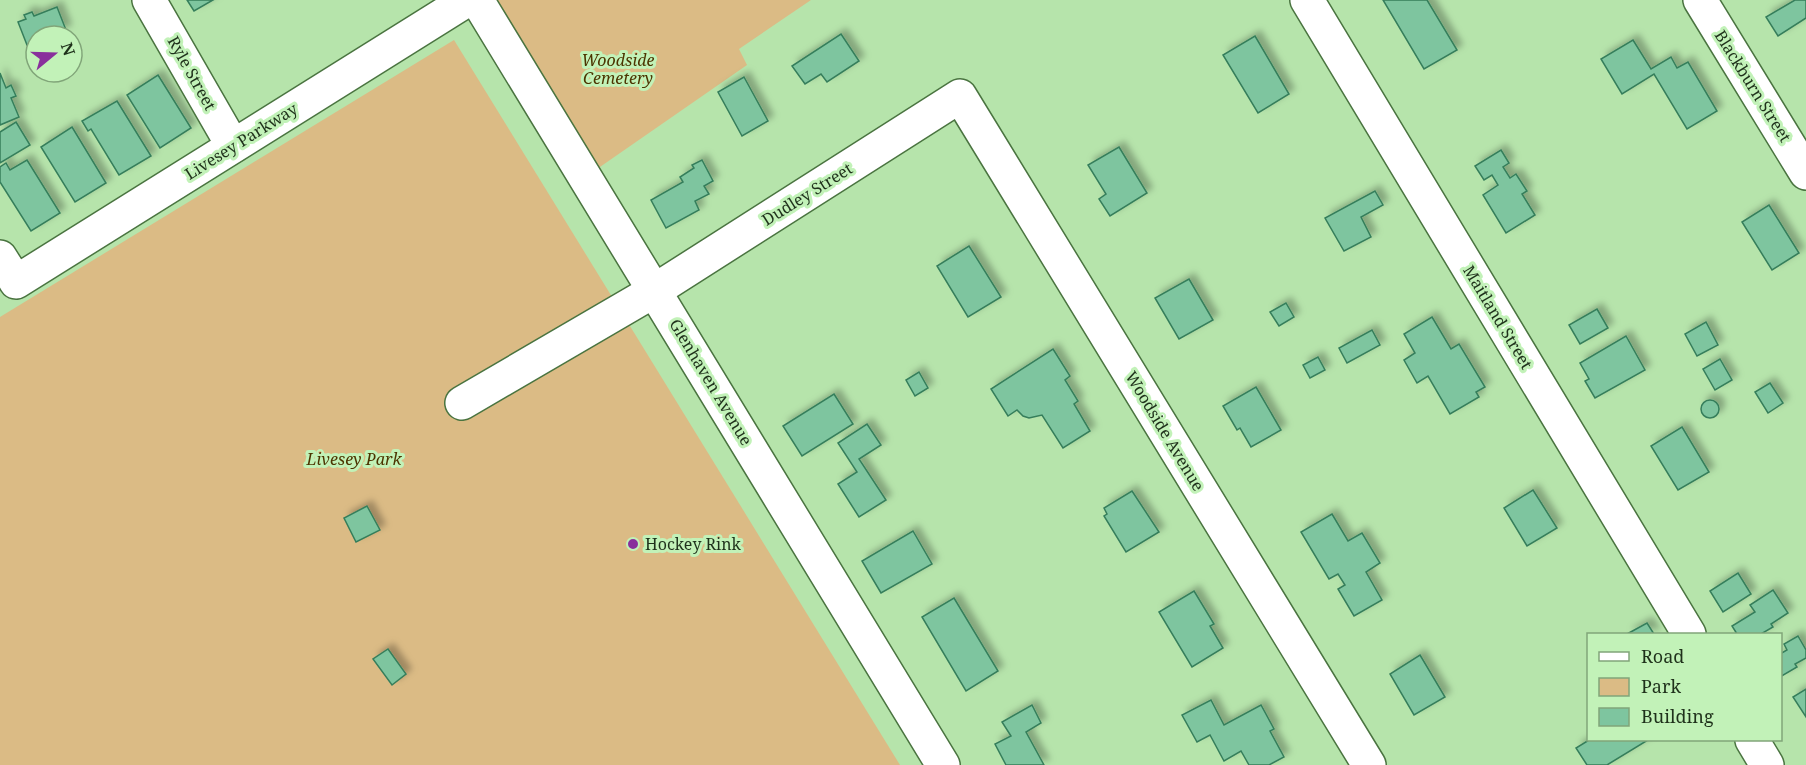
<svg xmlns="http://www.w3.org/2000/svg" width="1806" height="765" viewBox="0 0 1806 765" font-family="'Noto Serif',serif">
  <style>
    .green { fill: #dbbb85 }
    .building { fill: #7ec59f; stroke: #367e5b; stroke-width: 1.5; filter: url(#shadow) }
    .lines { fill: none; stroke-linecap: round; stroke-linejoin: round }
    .minor-casing { stroke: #4a7440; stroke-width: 36 }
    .minor { stroke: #fff; stroke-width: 33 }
    .poi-dot { fill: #89309c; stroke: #c2f2b8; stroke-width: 2 }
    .labels { text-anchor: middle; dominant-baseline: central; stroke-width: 6; stroke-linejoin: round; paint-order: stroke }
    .park-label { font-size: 16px; font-style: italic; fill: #4c3400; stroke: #c2f2b8 }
    .street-label { font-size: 16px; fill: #1f311b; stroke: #c2f2b8 }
    .poi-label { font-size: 16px; fill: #1f311b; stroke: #c2f2b8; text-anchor: start }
  </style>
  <defs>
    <filter id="shadow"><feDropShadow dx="5.5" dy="-5.5" stdDeviation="3" flood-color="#0004"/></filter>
  </defs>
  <rect width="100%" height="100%" fill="#b6e4ab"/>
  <!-- green -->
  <g class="green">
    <path d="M494,0h317l-72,49 8,16 -150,104z"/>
    <path d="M454,40l446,725h-900v-448z"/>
  </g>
  <!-- building -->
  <g class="building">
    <path d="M187,0h26l-19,11z"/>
    <path d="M1383,0h44l30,50 -33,19z"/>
    <path d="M1795,0h11v18l-28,18 -12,-19z"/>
    <path d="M57,7l9,23 -16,6h-14v5l-9,4 -9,-23 8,-3 -2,-4 8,-3 2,4z"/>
    <path d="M841,34l18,27 -32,21 -6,-8 -16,10 -13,-18z"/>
    <path d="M1255,36l34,58 -31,19 -35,-58z"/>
    <path d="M1633,40l18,29 20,-12 6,11 11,-6 29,49 -30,18 -33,-55 -32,20 -21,-35z"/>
    <path d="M0,73l6,15 5,-3 5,11 -5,2 8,19 -19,8z"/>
    <path d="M158,75l33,53 -31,20 -33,-53z"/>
    <path d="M744,77l24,44 -26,15 -24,-44z"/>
    <path d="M117,101l34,55 -32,19 -28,-46 -3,2 -6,-10z"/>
    <path d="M16,122l14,23 -30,18v-31z"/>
    <path d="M72,127l34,56 -31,19 -34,-55z"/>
    <path d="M1119,147l28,46 -37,23 -11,-17 7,-5 -18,-29z"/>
    <path d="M1501,150l8,13 -6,4 7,11 6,-4 11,17 -5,3 13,21 -29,18 -23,-38 15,-10 -6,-10 -8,5 -9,-14z"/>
    <path d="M27,160l33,53 -29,18 -31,-49v-15l6,-4 4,7z"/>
    <path d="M702,160l11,21 -9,5 5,8 -14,7 4,9 -33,18 -15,-28 32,-18 -3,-5 14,-9 -2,-3z"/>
    <path d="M1375,191l8,14 -22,12 10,20 -27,14 -19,-33z"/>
    <path d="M1769,205l30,48 -27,17 -30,-48z"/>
    <path d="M969,246l32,51 -33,20 -31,-51z"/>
    <path d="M1189,279l24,41 -34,19 -24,-41z"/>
    <path d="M1286,303l8,14 -15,9 -9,-14z"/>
    <path d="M1597,309l11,19 -28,16 -11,-19z"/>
    <path d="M1432,317l19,32 8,-5 26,43 -9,5 3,5 -29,17 -22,-38 -11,7 -13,-23 11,-7 -11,-19z"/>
    <path d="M1706,322l12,23 -21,11 -12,-22z"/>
    <path d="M1372,330l8,15 -33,18 -8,-15z"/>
    <path d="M1626,336l19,34 -50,28 -10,-17 4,-2 -9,-16z"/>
    <path d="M1053,349l17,27 -5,4 13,21 -4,3 16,27 -27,17 -21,-33 -13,3 -6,-2 -6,-6 -9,6 -17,-27z"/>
    <path d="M1318,357l7,13 -15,8 -7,-13z"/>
    <path d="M1720,359l12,21 -17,10 -12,-21z"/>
    <path d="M919,372l9,16 -13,8 -9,-16z"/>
    <path d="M1770,383l13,20 -15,10 -13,-21z"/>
    <path d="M1256,387l25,43 -30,17 -11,-19 -3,2 -14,-24z"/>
    <path d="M834,394l19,30 -51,32 -19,-30z"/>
    <circle cx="1710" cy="409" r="9"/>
    <path d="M867,424l14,21 -22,14 27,41 -27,17 -21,-33 19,-12 -19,-29z"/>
    <path d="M1682,427l27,45 -31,18 -27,-44z"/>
    <path d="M1533,490l24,38 -30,18 -23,-38z"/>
    <path d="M1132,491l27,41 -33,20 -22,-36 3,-2 -3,-6z"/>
    <path d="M367,506l13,24 -24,12 -12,-24z"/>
    <path d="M1332,514l16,27 14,-8 18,30 -14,9 16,28 -28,16 -16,-27 7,-4 -7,-11 -9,5 -28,-47z"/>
    <path d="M913,531l19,33 -51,29 -19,-32z"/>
    <path d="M1738,573l13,21 -28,18 -13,-21z"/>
    <path d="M1773,590l15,23 -17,11 2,3 -12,7h-24l-5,-8 23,-14 -5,-7z"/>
    <path d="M1194,591l20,33 -4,2 13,22 -31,19 -33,-55z"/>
    <path d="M954,598l44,73 -32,20 -44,-74z"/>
    <path d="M1647,623l7,11h-27z"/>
    <path d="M1798,636l8,14v8l-11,6 2,3 -17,10v-23l7,-4 -3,-6z"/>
    <path d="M388,649l18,25 -14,11 -19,-26z"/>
    <path d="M1420,655l25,42 -31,18 -24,-41z"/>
    <path d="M1806,689v28l-13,-20z"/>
    <path d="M1211,700l13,25 37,-20 13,24 -4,2 14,26 -15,8h-20l-8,-14 -17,10 -14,-26 -13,7 -15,-27z"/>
    <path d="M1032,705l9,18 -15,9 18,33h-38l-11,-21 16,-8 -9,-14z"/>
    <path d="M1589,740h59l-41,25h-20l-11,-17z"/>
  </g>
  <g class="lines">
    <!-- minor casing -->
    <g class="minor-casing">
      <g id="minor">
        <path d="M149,0l84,146"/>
        <path d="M477,0l466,765"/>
        <path d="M1307,0l382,634"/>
        <path d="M1700,0l106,173"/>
        <path d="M0,257l16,25 451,-282"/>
        <path d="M462,403l192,-112 306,-195 409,669"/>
        <path d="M1752,740l15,25"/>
      </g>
    </g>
    <!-- minor -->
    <use href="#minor" class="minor"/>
  </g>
  <!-- markers -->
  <circle class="poi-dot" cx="633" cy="544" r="6"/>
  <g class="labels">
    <!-- park labels -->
    <g class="park-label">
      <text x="618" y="60">Woodside<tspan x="618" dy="18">Cemetery</tspan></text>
      <text x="354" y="459">Livesey Park</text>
    </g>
    <!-- street labels -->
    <g class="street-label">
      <text transform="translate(192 73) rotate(61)">Ryle Street</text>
      <text transform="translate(1753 86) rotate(58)">Blackburn Street</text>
      <text transform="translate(241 141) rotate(-32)">Livesey Parkway</text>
      <text transform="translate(807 194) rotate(-32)">Dudley Street</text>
      <text transform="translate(1498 317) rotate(59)">Maitland Street</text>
      <text transform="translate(711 382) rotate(59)">Glenhaven Avenue</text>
      <text transform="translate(1165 431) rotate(59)">Woodside Avenue</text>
    </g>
    <!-- poi labels -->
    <g class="poi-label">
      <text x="645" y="544">Hockey Rink</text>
    </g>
  </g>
  <!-- legend -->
  <rect x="1587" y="633" width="195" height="108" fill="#c2f2b8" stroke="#81a579" stroke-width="1.5"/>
  <rect x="1599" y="652" width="30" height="9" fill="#ffffff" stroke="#81a579" stroke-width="1.5"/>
  <text x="1641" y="663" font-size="18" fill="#1f311b">Road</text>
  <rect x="1599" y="678" width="30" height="18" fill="#dbbb85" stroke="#81a579" stroke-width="1.5"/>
  <text x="1641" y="693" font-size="18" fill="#1f311b">Park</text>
  <rect x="1599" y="708" width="30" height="18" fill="#7ec59f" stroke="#81a579" stroke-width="1.5"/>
  <text x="1641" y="723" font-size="18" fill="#1f311b">Building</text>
  <!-- north arrow -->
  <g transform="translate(54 54) rotate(71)"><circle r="28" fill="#c2f2b8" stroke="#81a579" stroke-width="1.5"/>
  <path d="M0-4.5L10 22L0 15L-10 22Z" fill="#89309c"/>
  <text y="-9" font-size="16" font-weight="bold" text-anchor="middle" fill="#1f311b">N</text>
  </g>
</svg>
